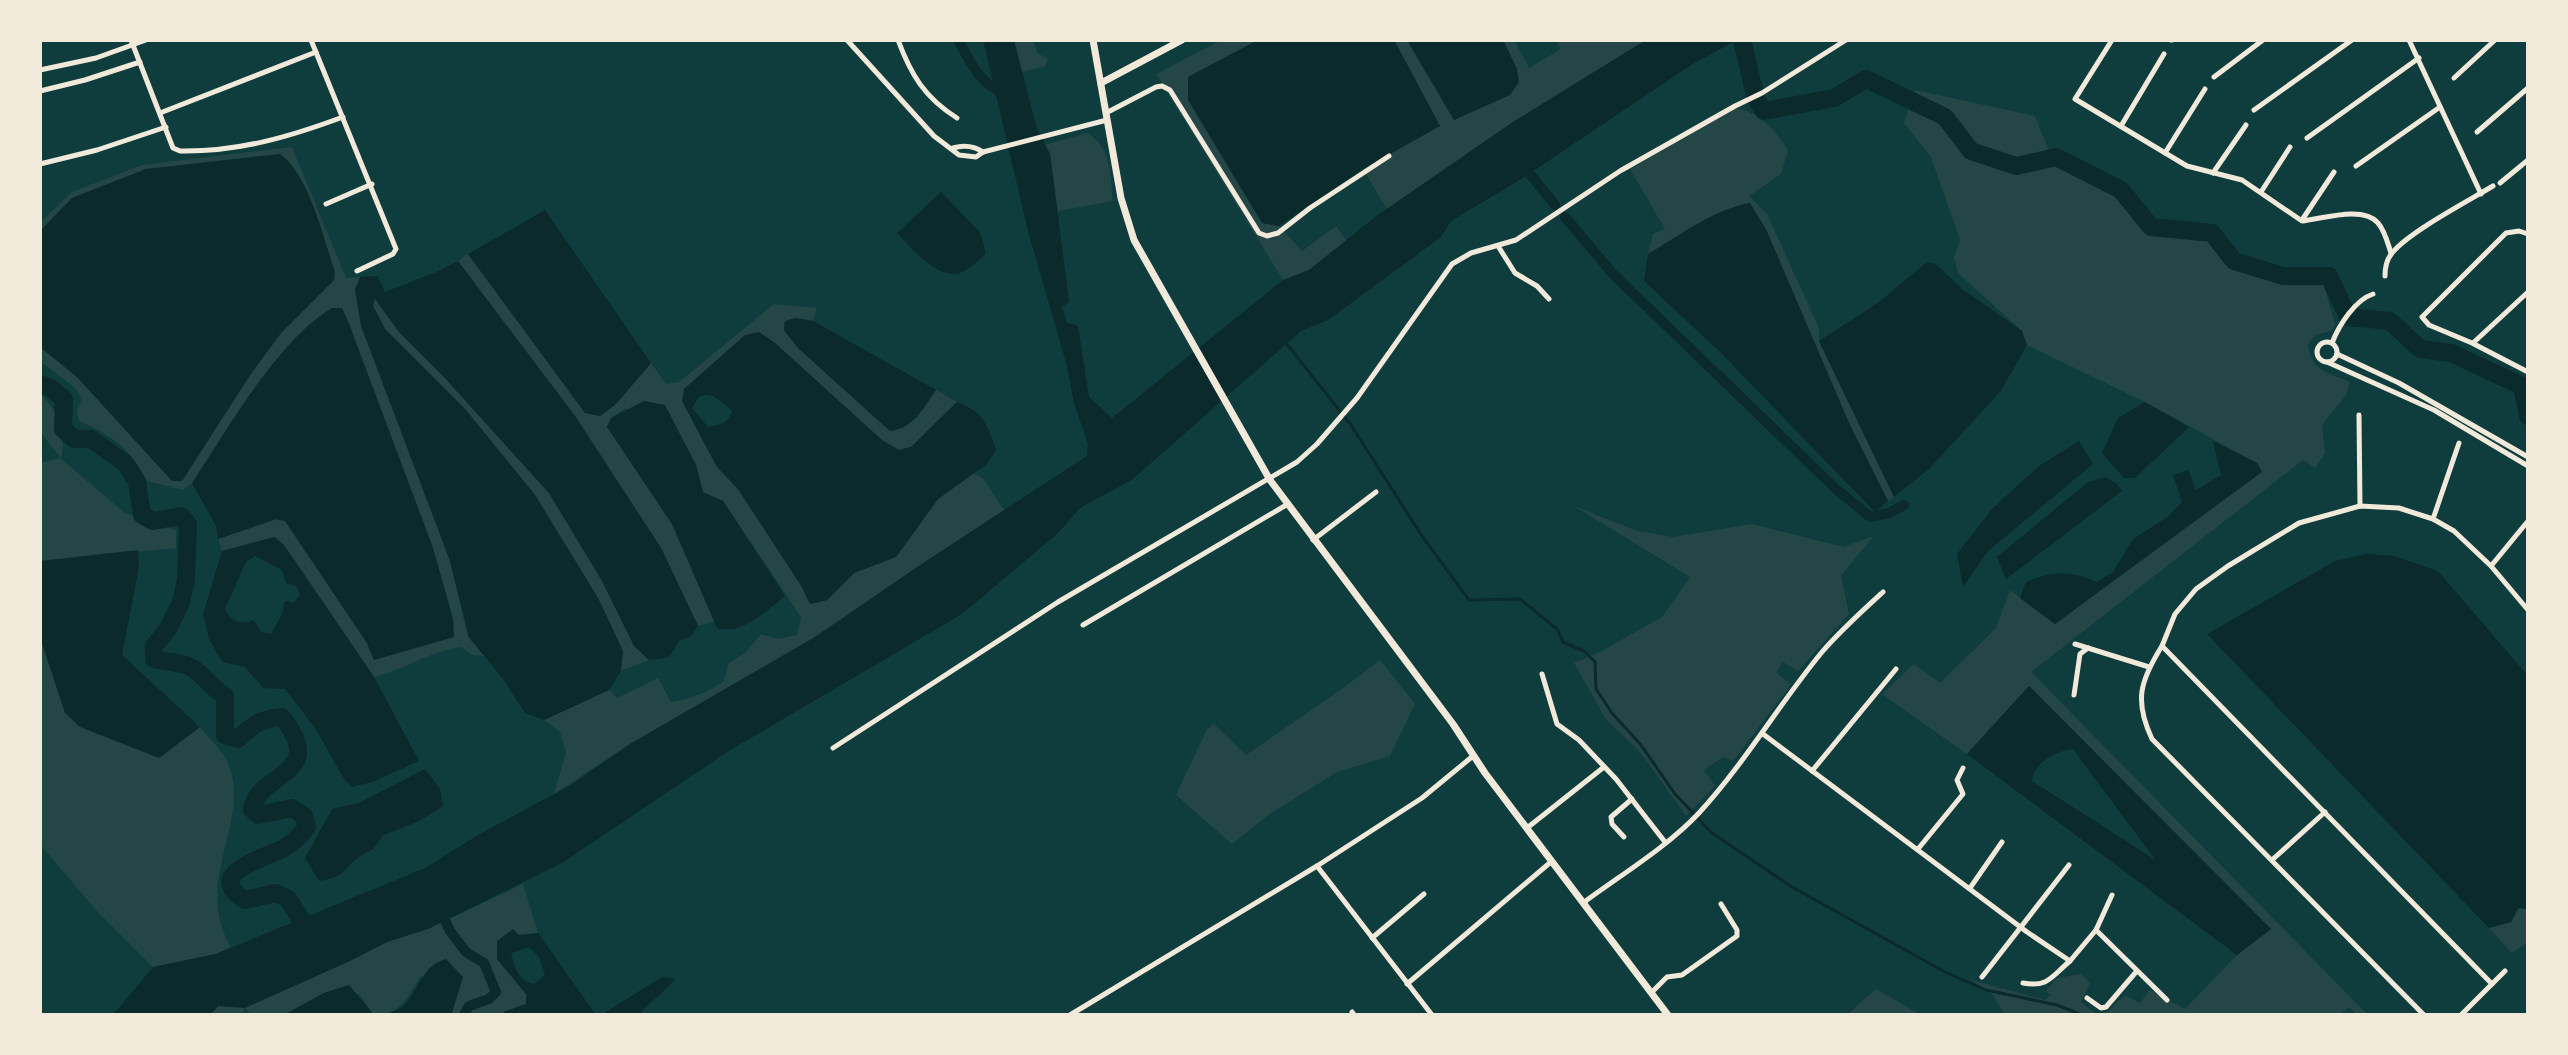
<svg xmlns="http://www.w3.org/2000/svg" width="2568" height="1055" viewBox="0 0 2568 1055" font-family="Mulish,sans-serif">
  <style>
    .green { fill: #244646 }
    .water { fill: #0a2a2b; fill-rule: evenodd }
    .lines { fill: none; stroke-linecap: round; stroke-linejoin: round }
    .stream { stroke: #0a2a2b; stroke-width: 3 }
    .canal { stroke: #0a2a2b; stroke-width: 10 }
    .river { stroke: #0a2a2b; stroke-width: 18 }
    .minor { stroke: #f1e9da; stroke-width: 5 }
    .tertiary { stroke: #f1e9da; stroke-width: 7 }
  </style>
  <rect width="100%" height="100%" fill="#0f3d3e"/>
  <!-- green -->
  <g class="green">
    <path d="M1014,40h19l4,13 10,5 -1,8 -25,6z"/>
    <path d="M1222,40h36l-70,37 74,146 17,3 23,25 34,-25 11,16 -38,28 -26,10 -127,-206z"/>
    <path d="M1394,40h13l47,80 63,-51 -14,-29h11l15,28 32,-19 -5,-9h90l-133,82 -126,87 -24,-40 77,-43z"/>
    <path d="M1915,90l120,26 14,35 48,36 26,13 25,33 62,7 16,24 48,16 49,2 12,42 -3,7 -17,4 -7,9c3,28 20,28 42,38l-4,13 -24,30 3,28 -10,15 -12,-8 -272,212 337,343h-11l-8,-8 -10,8h-235l21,-20 15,8 10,-13 35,19 52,-54 34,-26 -242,-243 -62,68 -85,-60 32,-30 26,19 56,-55 14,-38 45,34 202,-161 -112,-61 -118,-57 -5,-14 -64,-58 -4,-16 6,-17 -29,-83 -27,-34z"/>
    <path d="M1736,108c26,6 37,20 52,42l-7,24 -32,22 18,18 52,114v13l75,156 -6,4 -38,-76 -150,-201 -52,30 5,-20 12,-5 -35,-60z"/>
    <path d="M1087,133c25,15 23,41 26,68l-55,10 -8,-57 -5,-9z"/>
    <path d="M292,147l54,131 14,-1 -5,13 95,271 18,76 16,19 -11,-1 -13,-8c-30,4 -56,23 -86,30l-90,-132 -9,-8 -53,14 -4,-12 59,-20 8,2 82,122 7,17 79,-41 -20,-71 -91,-240c-7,3 -16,4 -23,9 -46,34 -94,117 -127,166l-9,7 -36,-9c-16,-32 -35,-46 -68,-60l-2,-11 5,-11 -7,-11 -35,-27v-14l37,30 95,103 10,1 68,-106 31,-42 53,-53 1,-8c-12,-34 -26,-98 -56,-118l-133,15 -74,29 -32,33v-8l32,-31 70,-27z"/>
    <path d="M468,254l117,159 15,3 16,-12 35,-41 15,21 13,-2 95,-78 43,4 -4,13 -17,-3 -11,3 -1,9 14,18 92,83 26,-12 20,-29 21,12 -46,45 -12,3 -17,-9 -107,-98 -16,-11 -77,69 35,66 21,22 64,98 8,17 17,-4 27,-27 42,-16 42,-58 35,-26 10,5 21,32 -189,127 -185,107 -76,50 12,-42 -6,-20 -16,-12 65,-30 8,8 41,-20 13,24c21,-3 36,-10 53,-21l5,-18 16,-10 16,-19 17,5 19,-4 4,-18 -78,-116 -20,-8 -7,-28 -70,-57 -15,10 -4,9 65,97 43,97 -17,5 -37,-78 -86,-132 -117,-155z"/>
    <path d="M375,298l24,34 45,45 105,116 53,88 32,64 15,15 -28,11 2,-20 -25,-53 -63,-103 -70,-86 -80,-80 -12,-23z"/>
    <path d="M40,394c20,18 26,39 21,65l64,54 51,17v18l-136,13v-98l21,-5 -21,-26z"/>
    <path d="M1574,506l63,25 36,6 79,-13 91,23 31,-11 -33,39 8,39 -51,57 -15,-9 -7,10 15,13 -58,76 -10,-4 -19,13 11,16 -29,30 -45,-63 -35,-34 -32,-56 24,-10 64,-36 28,-40z"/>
    <path d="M40,637l25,76 94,45 41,-31c9,11 21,22 27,34 27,59 -36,119 4,186l-15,7 -63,13 -58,-58 -55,-65z"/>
    <path d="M1380,660l35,44 -25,52 -53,16 -70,44 -35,28 -56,-49 31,-66 7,-5 32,31 100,-69z"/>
    <path d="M523,884l15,49 -19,2 -22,24 29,35v10l-22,8 3,3h-56l12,-37 -43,-1c-12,21 -20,38 -46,38l-15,-21 -35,-1 -40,22h-32l-7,-7 -4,7h-31l8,-9 92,-28 77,-36 41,-13z"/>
    <path d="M2519,908l9,1v37l-3,-2 -13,9 -23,-25 22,-6z"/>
    <path d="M2081,974l9,9 -9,19 16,13h-92l-13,-21 -21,-14 74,20 5,-5 -4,-4 11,-13z"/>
    <path d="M1876,989l45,26h-74z"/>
  </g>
  <!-- water -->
  <g class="water">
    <path d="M983,40h31l23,89 13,25 19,148 -7,5 5,16 11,3 11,71 23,21 171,-138 26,-10 66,-53 138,-95 133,-82h91l-46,25 -168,113 -72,43 -10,16 -113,83 -27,11 -168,148 -53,29 -22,25 -96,81 -235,138 -165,111 -134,66 -41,13 -37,19 -105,47 -27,-2 -8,9h-97l40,-48 63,-13 209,-86 53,-33 93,-50 59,-41 185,-107 105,-72 167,-109 1,-12 -14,-41 -7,-37 -39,-135z"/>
    <path d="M1258,40h136l46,86 -77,43 -84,57 -17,-3 -74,-123v-23z"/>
    <path d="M1407,40h96l14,29 2,13 -9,13 -56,25z"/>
    <path d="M280,154c29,20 43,84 55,118l-1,8 -53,53 -31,42 -68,106h-10l-95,-104 -37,-30v-116l32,-33 74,-29z"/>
    <path d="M941,192l39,40 6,22c-9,7 -20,20 -32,20 -22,0 -43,-27 -57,-41z"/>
    <path d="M1750,203l16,26 84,196 38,76 -13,11 -154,-159 -77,-72 4,-27c31,-18 66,-45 102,-51z"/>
    <path d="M545,210l106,153 -35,41 -16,12 -15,-3 -117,-159z"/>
    <path d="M458,261l117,155 86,132 37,78 -8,11 -11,4 -10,16 -20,3 -15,-14 -32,-65 -53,-88 -105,-116 -45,-45 -24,-33 -2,7 12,23 80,80 70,86 63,103 25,53 -2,20 -12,19 -65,30 -19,-7 -22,-34 -34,-42 -19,-76 -89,-235 -6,-36 5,-13 18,-1 7,16 56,-22z"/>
    <path d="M1927,262l9,2 26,25 60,42 5,14 -27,47 -71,77 -35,28 -75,-156 60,-39z"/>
    <path d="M332,308h10l6,13 85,227 20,71 1,18 -80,23 -7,-17 -82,-122 -9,-2 -58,20 -2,-13 -24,-43c36,-54 85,-142 140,-175z"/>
    <path d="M796,318l17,3 123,69c-12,17 -23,39 -46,41l-92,-83 -14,-18 1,-9z"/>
    <path d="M759,332l16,11 107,97 17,10 12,-3 46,-45c27,10 30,22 39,48l-9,14 -49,35 -42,58 -42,16 -27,27 -17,4 -8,-17 -64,-98 -21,-22 -35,-66 2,-12 61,-54zM705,395l8,1 19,14c-3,13 -12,15 -24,17l-16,-19 7,-11z"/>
    <path d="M644,401l21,4 31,60 7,27 20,9 62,95c-18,14 -43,40 -68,32l-45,-104 -65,-97 4,-9z"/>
    <path d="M2145,402l44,25 -54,51h-11l-22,-25 16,-35z"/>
    <path d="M2079,441l14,23 -105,87 -25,36 -6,-33 35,-45 47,-43z"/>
    <path d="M2213,441l44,22 5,9 -207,152 -35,-26 6,-16c28,-11 43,-12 70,0l17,-10 20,-33 36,-23 13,-14 -9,-27 15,-5 8,20 25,-15z"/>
    <path d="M2105,477l11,6 6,8 -116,88 -9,-22 91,-75z"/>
    <path d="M274,537l10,8 90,132 45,84 -47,21 -20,5 -8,-8 -29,-51 -30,-39 -22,-1 -18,-21 -23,-5 -13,-23 -6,-25 19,-63zM255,556l27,14 4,13 10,3 4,8 -6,9 -9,-2 -3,13 -11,20 -10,-2 -7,-12c-14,5 -22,2 -29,-11l21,-47z"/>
    <path d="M138,550l1,17 -17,88 78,72 -41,31 -79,-31 -15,-14 -25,-76v-76z"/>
    <path d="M2366,554l28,2 44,15 90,105v233l-10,-1 -7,14 -22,6 -282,-294 128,-73z"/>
    <path d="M2029,686l242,243 -34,26 -270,-201zM2073,749l81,109v1l-122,-78c2,-19 24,-30 41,-32z"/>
    <path d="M425,769l15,20 3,17 -22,14 -39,16c-11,21 -16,13 -29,26 -12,13 -15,16 -34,19l-14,-23 27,-49 27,-6z"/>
    <path d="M513,929l6,6 19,-2 58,82h-89l-4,-3 23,-8v-10l-29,-35v-18zM529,947l10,10 6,18 -11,9c-16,-4 -19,-15 -23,-31z"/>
    <path d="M446,959l17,18 -12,38h-64c5,-3 13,-6 17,-10 16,-16 17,-39 42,-46z"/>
    <path d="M662,977l14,2 -38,36h-37z"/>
    <path d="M349,985l25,30 -44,-2 -2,2h-44l40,-22z"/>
  </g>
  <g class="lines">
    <!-- stream -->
    <path class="stream" d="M1286,343l65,82 71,111 47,64 51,-1 37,30 6,13 21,9 11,11 1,27 16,24 29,32 34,49 37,39 80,54 153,85 41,18 71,15 25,10"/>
    <!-- canal -->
    <g class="canal">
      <path d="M958,40c13,23 21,43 47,54"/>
      <path d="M1521,163l34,42"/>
      <path d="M1565,217l48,57 223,215 34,28 19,-4 15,-8"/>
      <path d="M441,912l9,19 16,21 18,11 12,29 -7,7 -20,7 -5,9"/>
    </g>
    <!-- river -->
    <g class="river">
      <path d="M1742,40l14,59 8,12 70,-13 32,-19 79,38 26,34 45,15 40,-9 65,33 30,37 61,6 22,28 49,15h46l19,41 42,4 30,28 31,4 71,33 6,30"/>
      <path d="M40,384l11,4 13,11 -1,30 11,10h17l34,24 12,19 5,33 11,6 28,-5 7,8 -2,56 -5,22 -13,27 -14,17v13c10,3 25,3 34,7 14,5 22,22 37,30v39l13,4c14,-14 25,-21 44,-22 47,59 -23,54 -30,92l6,6 34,-7 12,8 3,11c-7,9 -13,15 -23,21 -15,9 -83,25 -39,52l31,-7 12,6 24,37"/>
    </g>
    <!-- minor -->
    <g class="minor">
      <path d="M131,40l42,108 7,3c58,1 109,-14 163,-34"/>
      <path d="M311,40l85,209 -3,5 -36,17"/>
      <path d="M847,40l87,96 25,19 17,2 7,-5 124,-32"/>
      <path d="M898,40c13,35 27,58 59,78"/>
      <path d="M2112,40l-37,59 112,67 55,14 60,41c20,-2 61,-16 76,2 7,8 10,21 13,30"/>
      <path d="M2171,40h1"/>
      <path d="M2409,40l72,154"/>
      <path d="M40,70l56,-12 50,-18"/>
      <path d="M2214,77l49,-37"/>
      <path d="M2454,78l41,-38"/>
      <path d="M40,91l45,-11 55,-18"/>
      <path d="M2254,110l98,-70"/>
      <path d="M160,113l156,-61"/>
      <path d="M1106,113l50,-26 6,-1 8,4 89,143 8,3 11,-3 32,-25 79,-52"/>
      <path d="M2121,126l43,-72"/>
      <path d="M2477,132l51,-44"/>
      <path d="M2307,138l112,-80"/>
      <path d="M953,148c10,-3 21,-2 30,4"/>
      <path d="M2165,153l40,-64"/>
      <path d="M40,164l57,-14 69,-23"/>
      <path d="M2356,166l84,-59"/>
      <path d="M2213,173l33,-48"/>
      <path d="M2500,183l28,-23"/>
      <path d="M2261,192l29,-45"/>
      <path d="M326,204l46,-20"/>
      <path d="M2302,220l32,-48"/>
      <path d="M2528,234l-9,-3 -13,2 -84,84 7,8 43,18 56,29"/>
      <path d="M1498,246l17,27 22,13 12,13"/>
      <path d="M2385,276c0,-9 1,-16 7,-23 17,-21 76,-52 101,-67"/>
      <circle cx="2327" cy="352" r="10"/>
      <path d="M2332,343c7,-18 23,-43 41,-49"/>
      <path d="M2473,343l55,-51"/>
      <path d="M2337,354l62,29 129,74"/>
      <path d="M2327,362l107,48 94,56"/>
      <path d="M2359,415l1,91"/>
      <path d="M2433,519l26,-76"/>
      <path d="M1313,540l63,-48"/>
      <path d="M2491,566l37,-45"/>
      <path d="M1083,625l205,-121"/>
      <path d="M2075,644l74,23"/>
      <path d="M2162,646c-22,35 -28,55 -10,93l272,276"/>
      <path d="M1542,674l15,50 22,16 37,39 49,63"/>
      <path d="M2074,695l6,-41 8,-6"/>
      <path d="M1763,734l264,198 43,29 26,-31 71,70"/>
      <path d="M833,748l225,-146 239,-140 20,-18 40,-46 95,-134 19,-11 45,-13 104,-69 115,-65 27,-13 84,-53"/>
      <path d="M1812,771l84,-102"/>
      <path d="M1527,828l77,-61"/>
      <path d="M1624,837l-12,-13 -1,-7 21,-18"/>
      <path d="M1918,849l45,-55 -6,-14 6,-12"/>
      <path d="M2272,860l53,-48"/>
      <path d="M1317,866l115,149"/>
      <path d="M1970,888l32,-46"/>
      <path d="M1583,903c39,-29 83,-55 116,-90 46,-50 80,-109 123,-161 19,-22 39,-40 61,-60"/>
      <path d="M2096,930l16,-35"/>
      <path d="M1372,938l52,-44"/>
      <path d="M1982,977l87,-112"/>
      <path d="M2023,983c25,5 29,-7 47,-22"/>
      <path d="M1407,984l145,-123"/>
      <path d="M2492,984l-330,-338 13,-32 21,-25 32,-23 71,-43 61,-17 39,2 34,11 21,12 37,35 37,44"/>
      <path d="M1651,993l16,-16 15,-2 55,-39v-6l-16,-26"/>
      <path d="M2087,998l14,10 5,-1 30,-35"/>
      <path d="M1352,1012l2,3"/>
      <path d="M1070,1015l247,-149 105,-68 51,-42"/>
      <path d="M2461,1015l44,-44"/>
    </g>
    <!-- tertiary -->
    <g class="tertiary">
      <path d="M1093,40l28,158 13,42 136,240 183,244 32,49 183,242"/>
      <path d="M1101,83l81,-43"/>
    </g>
  </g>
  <!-- border -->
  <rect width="2568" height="1055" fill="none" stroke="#f1e9da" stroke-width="84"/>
</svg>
